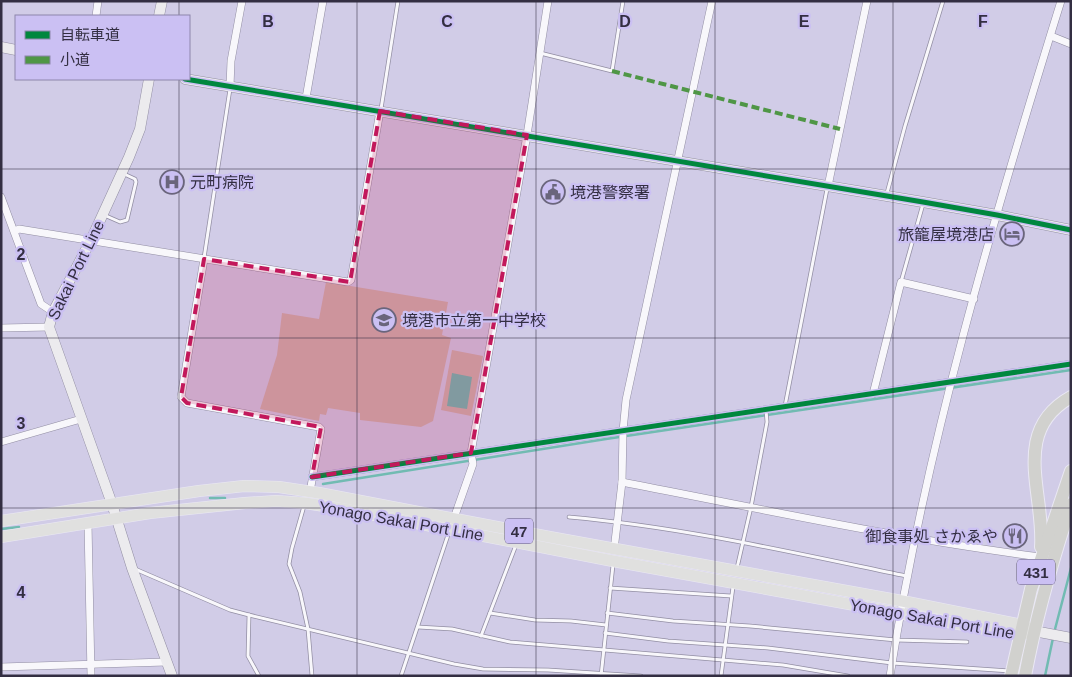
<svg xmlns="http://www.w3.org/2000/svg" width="1072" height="677" viewBox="0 0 1072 677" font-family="Arial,'Noto Sans JP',sans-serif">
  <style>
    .green { fill: #d0b3ad }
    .water { fill: #71bbb2 }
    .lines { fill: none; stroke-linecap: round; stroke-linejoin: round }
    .stream { stroke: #71bbb2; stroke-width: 2.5 }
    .lane-casing { stroke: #928ea3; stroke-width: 4.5 }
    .street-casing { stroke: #928ea3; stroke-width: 8 }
    .secondary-casing { stroke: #928ea3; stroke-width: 11 }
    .primary-casing { stroke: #eae8f4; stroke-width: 12 }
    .highway-casing { stroke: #eae8f4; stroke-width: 14 }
    .lane { stroke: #f8f7fb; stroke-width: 3 }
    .street { stroke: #f8f7fb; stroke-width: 7 }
    .secondary { stroke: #ecebee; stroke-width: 10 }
    .primary { stroke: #e0e0df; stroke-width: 11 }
    .highway { stroke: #d1d1ce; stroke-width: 12 }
    .quiet { stroke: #4f9646; stroke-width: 4; stroke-dasharray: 8 4; stroke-linecap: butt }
    .cycleway-casing { stroke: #cbc0f3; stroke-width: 8 }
    .cycleway { stroke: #00873e; stroke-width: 5 }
    .marked { fill: #c2185b; fill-opacity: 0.2; stroke: #c2185b; stroke-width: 4; stroke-dasharray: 10 6; stroke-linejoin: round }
    .grid { fill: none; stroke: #332e42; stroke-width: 1; stroke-opacity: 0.55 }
    .labels { text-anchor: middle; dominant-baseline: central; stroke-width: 4.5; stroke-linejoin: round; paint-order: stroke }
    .shield { fill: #cbc0f3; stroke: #615a77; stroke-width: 1 }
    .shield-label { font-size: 15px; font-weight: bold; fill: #332e42 }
    .poi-label { font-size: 16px; fill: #332e42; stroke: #cbc0f3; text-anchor: start }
    .street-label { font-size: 16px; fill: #332e42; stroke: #cbc0f3 }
    .grid-label { font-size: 16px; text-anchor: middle; font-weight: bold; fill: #332e42; stroke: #cbc0f3; stroke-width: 4.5; stroke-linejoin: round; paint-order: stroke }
  </style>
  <rect width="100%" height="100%" fill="#d1cce7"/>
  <!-- green -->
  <g class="green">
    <path d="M326,282l122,20 -6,33 9,3 -18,83 -12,6 -61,-7v-7l-32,-5 -2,7 -6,-1 -1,7 -59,-12 17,-54 5,-42 37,6z"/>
    <path d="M452,350l31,6 -12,60 -30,-6z"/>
  </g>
  <!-- water -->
  <path class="water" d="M452,373l20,4 -5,32 -20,-3z"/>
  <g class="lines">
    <!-- stream -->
    <g class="stream">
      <path d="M323,484l283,-45 465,-69"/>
      <path d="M210,498h15"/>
      <path d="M1,529l18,-2"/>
      <path d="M1054,633l17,-65"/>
      <path d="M1045,676l8,-38"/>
    </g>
    <!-- lane casing -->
    <g class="lane-casing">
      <g id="lane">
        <path d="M540,53l72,18 11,-70"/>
        <path d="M381,109l17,-108"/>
        <path d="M887,193l18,-67 38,-125"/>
        <path d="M104,215l16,7 7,-2 9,-38 -1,-3 -13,-6"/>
        <path d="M204,258l26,-169"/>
        <path d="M901,282l22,-78"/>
        <path d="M785,406l42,-217"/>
        <path d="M304,506l-12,42 -3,16 11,28 8,37 4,47"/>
        <path d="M569,517c113,10 226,36 337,59"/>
        <path d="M737,568l14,-61 16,-85 -1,-12"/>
        <path d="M135,569l95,41 19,5 -1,41 11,20"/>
        <path d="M610,588l121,8"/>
        <path d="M490,613l45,7 36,1 35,4"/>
        <path d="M607,613l66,8 77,5 146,14 71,2"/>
        <path d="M249,615l205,49 29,5 65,1 93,6"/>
        <path d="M418,627l34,2 58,13 273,23 65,11"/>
        <path d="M605,633l63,8 100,7 124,15 118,8"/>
        <path d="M481,636l35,-91"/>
        <path d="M401,676l48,-144"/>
        <path d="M601,676l12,-111"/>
        <path d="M721,676l12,-89"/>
      </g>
    </g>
    <!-- street casing -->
    <g class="street-casing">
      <g id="street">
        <path d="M96,16l2,-15"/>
        <path d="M1051,36l20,8"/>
        <path d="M230,86l1,-25 11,-60"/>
        <path d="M306,98l17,-97"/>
        <path d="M828,186l39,-185"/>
        <path d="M1,197l40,107 12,8"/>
        <path d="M15,231l4,-2 329,53 3,-2 29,-169"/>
        <path d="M204,259l-23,138 6,6 132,24 2,2 -11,63"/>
        <path d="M1,328l48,-1"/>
        <path d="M873,394l28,-112 73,17"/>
        <path d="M1,442l80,-23"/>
        <path d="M312,477l759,-113"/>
        <path d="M622,482c139,27 278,57 419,75"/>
        <path d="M453,521l20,-57 -2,-11 56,-318 21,-134"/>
        <path d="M88,523l3,153"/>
        <path d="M614,550l8,-68 1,-51 3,-31 86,-399"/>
        <path d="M1,667l165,-5"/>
        <path d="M890,676c36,-230 102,-453 171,-675"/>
      </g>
    </g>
    <!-- secondary casing -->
    <g class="secondary-casing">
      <g id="secondary">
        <path d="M159,16l3,-15"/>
        <path d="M1,47l15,3"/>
        <path d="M149,79l-9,50 -11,28 -38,83 -38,72 -4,15 63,177 20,64 40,108"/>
        <path d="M185,79l738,123 74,13 74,15"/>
        <path d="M1034,631l37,7"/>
      </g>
    </g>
    <!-- primary casing -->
    <g class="primary-casing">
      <g id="primary">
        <path d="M1,521l198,-30 45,-5 35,1 40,6 236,45 347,63 120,24 8,4"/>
        <path d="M1,537l149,-24 95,-10 31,-2 29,2 39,6 269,52 406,74 8,-2"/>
      </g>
    </g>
    <!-- highway casing -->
    <g class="highway-casing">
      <g id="highway">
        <path d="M1041,547c4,-53 -31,-116 30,-150"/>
        <path d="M1011,676l20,-87 40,-118"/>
        <path d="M1025,676c11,-59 27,-115 46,-172"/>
      </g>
    </g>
    <!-- lane -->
    <use href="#lane" class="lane"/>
    <!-- street -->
    <use href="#street" class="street"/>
    <!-- secondary -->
    <use href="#secondary" class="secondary"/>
    <!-- primary -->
    <use href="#primary" class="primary"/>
    <!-- highway -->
    <use href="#highway" class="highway"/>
    <!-- quiet -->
    <path class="quiet" d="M612,71l228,58"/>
    <!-- cycleway casing -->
    <g class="cycleway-casing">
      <g id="cycleway">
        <path d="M185,79l738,123 74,13 74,15"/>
        <path d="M312,477l759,-113"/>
      </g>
    </g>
    <!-- cycleway -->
    <use href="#cycleway" class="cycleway"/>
  </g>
  <!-- marked area -->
  <path class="marked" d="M380,111l147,24 -56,318 -159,24 9,-50 -134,-24 -6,-6 23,-138 146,23z"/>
  <!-- grid -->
  <path class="grid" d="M179,1v15M357,1v675M536,1v675M715,1v675M893,1v675M179,79v597M1,169h1070M1,338h1070M1,508h1070"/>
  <!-- icons -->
  <defs>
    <g id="hospital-ring" transform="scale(1.25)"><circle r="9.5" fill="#cbc0f3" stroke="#6a657c" stroke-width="1.5"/><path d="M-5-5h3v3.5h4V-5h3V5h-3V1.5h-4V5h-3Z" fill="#6a657c"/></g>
    <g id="civic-ring" transform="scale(1.25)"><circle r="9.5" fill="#cbc0f3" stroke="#6a657c" stroke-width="1.5"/><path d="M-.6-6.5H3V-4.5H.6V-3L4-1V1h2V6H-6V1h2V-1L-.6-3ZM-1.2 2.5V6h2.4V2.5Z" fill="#6a657c"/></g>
    <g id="hotel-ring" transform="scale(1.25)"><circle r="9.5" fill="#cbc0f3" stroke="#6a657c" stroke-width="1.5"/><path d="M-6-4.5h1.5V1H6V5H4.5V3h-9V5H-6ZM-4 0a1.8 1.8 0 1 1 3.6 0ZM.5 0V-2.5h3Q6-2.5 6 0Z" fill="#6a657c"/></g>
    <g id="school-ring" transform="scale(1.25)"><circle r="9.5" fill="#cbc0f3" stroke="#6a657c" stroke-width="1.5"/><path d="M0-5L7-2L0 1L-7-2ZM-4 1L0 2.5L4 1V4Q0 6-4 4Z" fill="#6a657c"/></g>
    <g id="restaurant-ring" transform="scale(1.25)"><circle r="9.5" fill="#cbc0f3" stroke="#6a657c" stroke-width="1.5"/><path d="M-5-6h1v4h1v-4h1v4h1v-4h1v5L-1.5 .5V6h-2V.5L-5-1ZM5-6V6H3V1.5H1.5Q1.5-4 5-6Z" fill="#6a657c"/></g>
  </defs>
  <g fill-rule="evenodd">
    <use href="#hospital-ring" x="172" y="182"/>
    <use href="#civic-ring" x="553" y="192"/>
    <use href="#hotel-ring" x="1012" y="234"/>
    <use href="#school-ring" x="384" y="320"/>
    <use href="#restaurant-ring" x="1015" y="536"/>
  </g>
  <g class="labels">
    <!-- shield labels -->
    <g class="shield">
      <rect x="505" y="518.5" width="28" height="25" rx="4"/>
      <rect x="1017" y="559.5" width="38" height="25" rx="4"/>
    </g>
    <g class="shield-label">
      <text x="519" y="531">47</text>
      <text x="1036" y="572">431</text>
    </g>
    <!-- poi labels -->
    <g class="poi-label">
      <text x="190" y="182">元町病院</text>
      <text x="570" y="192">境港警察署</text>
      <text x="994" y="234" text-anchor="end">旅籠屋境港店</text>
      <text x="402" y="320">境港市立第一中学校</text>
      <text x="998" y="536" text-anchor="end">御食事処 さかゑや</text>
    </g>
    <!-- street labels -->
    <g class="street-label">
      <text transform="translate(76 270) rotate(-64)">Sakai Port Line</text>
      <text transform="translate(401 521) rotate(10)">Yonago Sakai Port Line</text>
      <text transform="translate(932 619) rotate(10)">Yonago Sakai Port Line</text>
    </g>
  </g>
  <g class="grid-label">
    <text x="268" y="27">B</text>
    <text x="447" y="27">C</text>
    <text x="625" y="27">D</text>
    <text x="804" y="27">E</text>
    <text x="983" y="27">F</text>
    <text x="21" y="260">2</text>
    <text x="21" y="429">3</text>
    <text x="21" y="598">4</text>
  </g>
  <!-- border -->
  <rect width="1072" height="677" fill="none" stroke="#332e42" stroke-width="5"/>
  <!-- legend -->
  <rect x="15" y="15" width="175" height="65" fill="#cbc0f3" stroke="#8e86ac"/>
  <rect x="25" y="31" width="25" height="8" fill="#00873e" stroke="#8e86ac"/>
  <text x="60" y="40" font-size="15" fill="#332e42">自転車道</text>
  <rect x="25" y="56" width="25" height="8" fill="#4f9646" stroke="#8e86ac"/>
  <text x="60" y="65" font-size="15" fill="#332e42">小道</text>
</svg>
